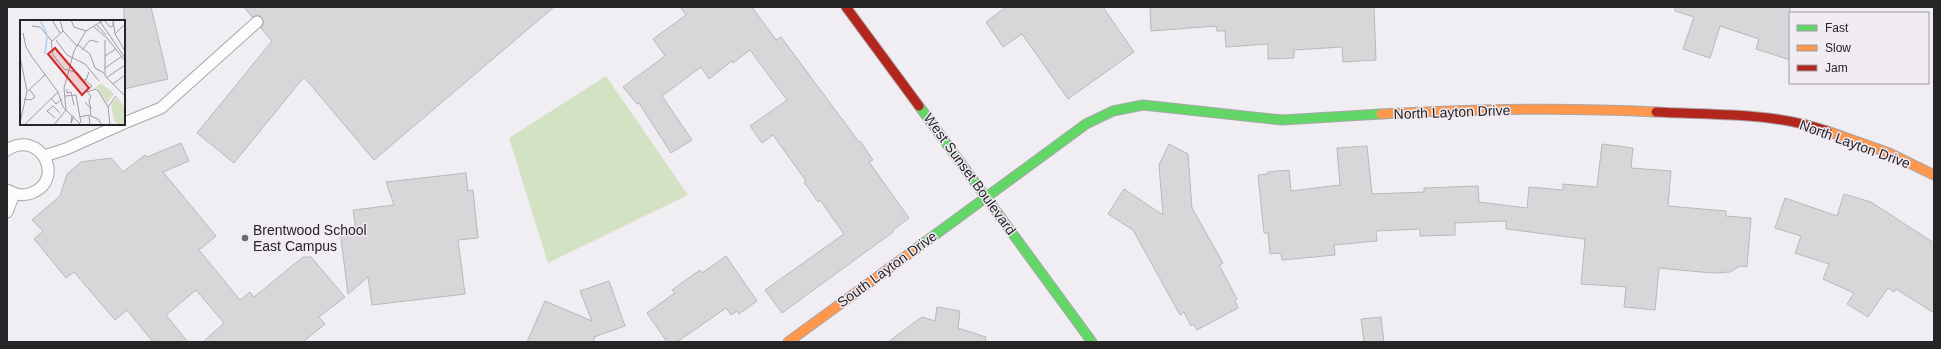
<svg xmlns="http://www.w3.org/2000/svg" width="1941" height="349" viewBox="0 0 1941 349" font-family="Helvetica,sans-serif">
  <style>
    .green { fill: #d4e2c4 }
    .building { fill: #d8d6d8; stroke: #bbb8ba }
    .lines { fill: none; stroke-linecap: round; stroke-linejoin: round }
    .lane-casing { stroke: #a9a7aa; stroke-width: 13 }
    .fast-casing { stroke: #a9a7aa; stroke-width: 11 }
    .slow-casing { stroke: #a9a7aa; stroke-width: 11 }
    .jam-casing { stroke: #a9a7aa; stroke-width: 11 }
    .lane { stroke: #fdfcfd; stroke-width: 11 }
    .fast { stroke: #63d668; stroke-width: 9 }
    .slow { stroke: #ff974d; stroke-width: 9 }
    .jam { stroke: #b3261e; stroke-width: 9 }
    .poi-dot { fill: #6d6b6e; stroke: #f1ecf4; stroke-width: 1.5 }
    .labels { text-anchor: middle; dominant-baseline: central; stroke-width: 3; stroke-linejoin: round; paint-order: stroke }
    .street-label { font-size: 14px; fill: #262427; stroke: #f1ecf4 }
    .poi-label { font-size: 14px; fill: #262427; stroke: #f1ecf4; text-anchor: start }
    .inset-river { fill: none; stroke: #bcd4f5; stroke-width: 2 }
    .inset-road { fill: none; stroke: #9f9da1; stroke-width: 1 }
    .view { fill: #d62828; fill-opacity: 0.15; stroke: #d62828; stroke-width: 2 }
    .inset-edge { fill: none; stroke: #262427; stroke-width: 2 }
  </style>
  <rect width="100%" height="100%" fill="#f0eef2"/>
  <!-- green -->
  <path class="green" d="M606,76l82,119 -140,68 -39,-125z"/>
  <!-- building -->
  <g class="building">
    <path d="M124,7h27l17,72 -44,10z"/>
    <path d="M244,7h310l-180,153 -70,-83 -70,86 -37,-30 75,-92 -11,-13 3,-4 -2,-6 -3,-3 -7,2z"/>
    <path d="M680,7h72l24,33 5,-3 78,105 1,-1 13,19 -4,2 40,56 -16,12v2l-111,81 -17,-23 79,-56 -24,-34 -2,2 -14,-20 2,-1 -33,-46 -11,8 -12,-17 37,-26 -37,-50 -17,13 -1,-2 -23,18 -8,-12 -39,29 30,44 -21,13 -32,-50 -2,1 -14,-17 42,-31 -12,-17 33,-24z"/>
    <path d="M1006,7h97l31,45 -66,47 -46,-65 -19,13 -17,-25z"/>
    <path d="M1150,7h224l2,53 -33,2 -1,-15 -48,3v8l-26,1v-15l-42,3 -1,-16h-8l-1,-5 -65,5z"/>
    <path d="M1675,7h115v53l-34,-11 3,-10 -39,-13 -10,32 -27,-9 11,-32 -19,-6z"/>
    <path d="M181,143l8,18 -26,11 53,64 -17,14 41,50 10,-8 4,5 49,-40h8l34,40 -26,20 6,7 -22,18h-100l21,-19 -28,-33 -30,25 22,27h-35l-26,-32 -12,10 -41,-48 -8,6 -32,-39 9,-8 -11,-11 28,-24 7,-22 14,-12 30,-4 12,14 22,-17 2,2z"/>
    <path d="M1169,144l19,10 4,54 31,55 -4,2 18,34 -2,2 3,7 -41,22 -4,-6 -2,2 -7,-14 -4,3 -47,-85 -25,-16 16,-25 39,26 -4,-50z"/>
    <path d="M1602,144l31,4 -2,20 40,3 -3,35 58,5v5l25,2 -4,49 -7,-1 -10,6 -18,1 -53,-5 -4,42 -31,-3 2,-20 -45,-3 4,-45 -79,-10v-8l-51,2v12l-35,1v-7l-44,2 1,10 -43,4 1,10 -53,5 -1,-7 -11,1 -2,-21h-4l-6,-58 10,-1v-2l21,-2 2,21 49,-6 -3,-37 30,-2 5,48 52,-2v-4l54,-2 1,16 48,6 2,-21 34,3v-6l34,3z"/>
    <path d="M466,173l2,18 5,-1 5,48 -20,2 7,54 -93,11 -4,-28 -20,17 -8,-63 16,-2 -3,-19 41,-5 -8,-23z"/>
    <path d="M1844,194l27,8 63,41v70l-38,-24 -2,3 -6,-4 -20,29 -21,-13 7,-11 -31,-14 6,-15 -34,-11 6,-17 -26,-8 10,-30 52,18z"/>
    <path d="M726,256l31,45 -18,13 -2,-3 -6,4 -5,-7 -49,34h-10l-20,-29 28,-20 -3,-3 28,-20 2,3z"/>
    <path d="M609,281l16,45 -31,11v5h-67l18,-41 47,20 -12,-30z"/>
    <path d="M937,307l23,4 -2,17 28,9 -1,5h-97l34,-25 13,4z"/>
    <path d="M1381,317l3,25h-20l-3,-23z"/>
  </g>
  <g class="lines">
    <!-- lane casing -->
    <g class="lane-casing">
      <g id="lane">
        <path d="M124,123l37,-15 96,-86"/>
        <path d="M7,150c33,-21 58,28 27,42 -10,5 -18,3 -27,-2"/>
        <path d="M44,156l22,-7 56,-25"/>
        <path d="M7,212l7,-18"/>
      </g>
    </g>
    <!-- fast casing -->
    <g class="fast-casing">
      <g id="fast">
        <path d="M919,106l173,236"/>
        <path d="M917,248l169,-124 27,-13 30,-6 139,15 99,-6"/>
      </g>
    </g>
    <!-- slow casing -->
    <g class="slow-casing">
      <g id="slow">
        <path d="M1381,114c91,-5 183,-7 275,-2"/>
        <path d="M1827,131l62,22 45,22"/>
        <path d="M788,342l129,-94"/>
      </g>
    </g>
    <!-- jam casing -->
    <g class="jam-casing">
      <g id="jam">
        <path d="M846,7l73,99"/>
        <path d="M1656,112c57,3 116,0 171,19"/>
      </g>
    </g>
    <!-- lane -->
    <use href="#lane" class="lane"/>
    <!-- fast -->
    <use href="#fast" class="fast"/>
    <!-- slow -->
    <use href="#slow" class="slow"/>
    <!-- jam -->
    <use href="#jam" class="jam"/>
  </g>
  <!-- markers -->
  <circle class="poi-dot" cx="245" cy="238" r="4"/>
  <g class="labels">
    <!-- street labels -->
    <g class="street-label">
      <text transform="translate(1452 112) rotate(-2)">North Layton Drive</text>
      <text transform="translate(1855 144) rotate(20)">North Layton Drive</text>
      <text transform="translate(970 174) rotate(54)">West Sunset Boulevard</text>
      <text transform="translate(887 269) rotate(-36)">South Layton Drive</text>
    </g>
    <!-- poi labels -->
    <g class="poi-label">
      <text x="253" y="230">Brentwood School<tspan x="253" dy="16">East Campus</tspan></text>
    </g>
  </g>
  <!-- overview -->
  <g transform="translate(20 20)">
    <rect width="105" height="105" fill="#f0eef2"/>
    <path d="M81,63l13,11 -7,9 -11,-16zM97,77l8,11v17h-7l-4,-5 -3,-15z" fill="#d4e2c4"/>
    <path class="inset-river" d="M20,0l7,14M25,34l2,-17"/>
    <path class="inset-road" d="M32,0l8,13M40,0l3,11 14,15M51,0l3,7 12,4M79,0l26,38M84,0l6,7 3,-1v-4M93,0l2,14 10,17M77,5l9,10M12,6l8,1 12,14M74,7l13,11 18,23M43,11l-12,11 2,13 11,14 14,4 5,7h3l3,-8M3,13l3,14 6,10 26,35 5,15 18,18M96,13l9,-9M36,20l11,15 18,9 14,17M85,20v36l20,20M58,25l12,9 5,14 9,5M62,30l8,-10 8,2M85,36l11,-7M0,37l7,34 -7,32M85,48l16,-11M86,58l19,-13M65,60l7,6 -6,5M93,64l12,-9M47,69v4l4,-1 3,13M8,71l18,-17M67,72l9,-3 3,3 9,15 2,18M45,76l11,-1 5,28M31,78l5,6 6,-5M4,79l7,1 4,-3 -5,-7M65,82l6,7 -2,-8 2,-5 -5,-5M88,87l8,-11M70,89l1,7 7,3 4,6M52,95l-1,8 3,-7M60,97l9,-2 1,10M35,98l-8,-7 6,-5 7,7M4,105l34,-33M34,105l12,-15 -2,-22 10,-37 12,-20 16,-10"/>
    <path class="view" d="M35,28l34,40 -7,7 -34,-41z"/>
    <rect width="105" height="105" class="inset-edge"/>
  </g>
  <!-- border -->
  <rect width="1941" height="349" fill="none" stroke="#262427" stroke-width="16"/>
  <!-- legend -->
  <rect x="1789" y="12" width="140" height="72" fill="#f1ecf4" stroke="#a09ca2"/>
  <rect x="1797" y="25" width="20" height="6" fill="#63d668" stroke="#a09ca2"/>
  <text x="1825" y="32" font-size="12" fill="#262427">Fast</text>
  <rect x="1797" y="45" width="20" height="6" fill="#ff974d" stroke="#a09ca2"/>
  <text x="1825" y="52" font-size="12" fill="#262427">Slow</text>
  <rect x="1797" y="65" width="20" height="6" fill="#b3261e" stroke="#a09ca2"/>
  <text x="1825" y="72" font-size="12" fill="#262427">Jam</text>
</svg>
